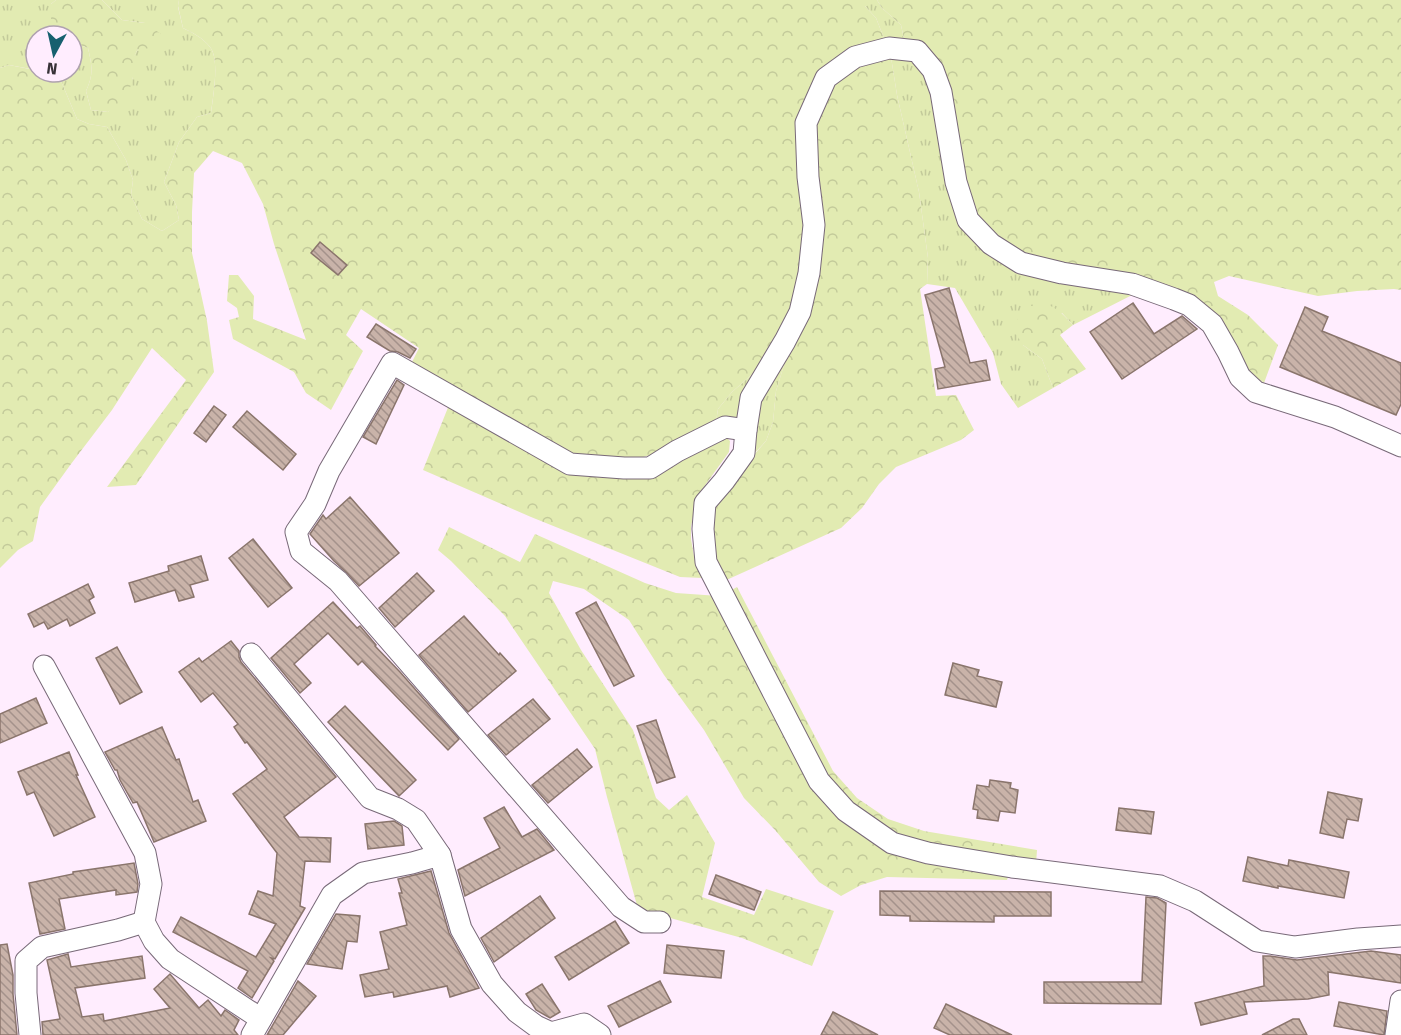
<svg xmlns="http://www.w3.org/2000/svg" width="1401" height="1035" viewBox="0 0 1401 1035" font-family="'Fira Sans',sans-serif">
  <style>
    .grass { fill: url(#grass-tufts) }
    .forest { fill: url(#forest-crowns) }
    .building { fill: url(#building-back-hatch); stroke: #8a756c; stroke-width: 1.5 }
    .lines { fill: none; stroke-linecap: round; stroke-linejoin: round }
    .street-casing { stroke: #786978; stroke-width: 23 }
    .street { stroke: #fff; stroke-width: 21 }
  </style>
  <defs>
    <pattern id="grass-tufts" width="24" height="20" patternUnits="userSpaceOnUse" patternTransform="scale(1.5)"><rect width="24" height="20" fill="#e2ebb2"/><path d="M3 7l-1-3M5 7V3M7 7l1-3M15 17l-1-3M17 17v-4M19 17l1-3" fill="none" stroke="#c3ca9a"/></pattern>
    <pattern id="forest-crowns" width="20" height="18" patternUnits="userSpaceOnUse" patternTransform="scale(1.5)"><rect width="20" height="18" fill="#e2ebb2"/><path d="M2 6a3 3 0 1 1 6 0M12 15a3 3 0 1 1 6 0" fill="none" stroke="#c3ca9a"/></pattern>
    <pattern id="building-back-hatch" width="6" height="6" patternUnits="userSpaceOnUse" patternTransform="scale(1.5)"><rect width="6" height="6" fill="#c9b3a9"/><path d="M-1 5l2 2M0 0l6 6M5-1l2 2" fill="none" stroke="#a4928b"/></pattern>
  </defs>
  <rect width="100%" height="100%" fill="#ffedfe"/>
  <!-- grass -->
  <g class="grass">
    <path d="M0,0h56l-5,4v24l11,8h-26v34l-27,-5 -9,3z"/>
    <path d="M102,0h77l-1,7 5,21c10,5 20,10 27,19 10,12 3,50 1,66l-14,4 -18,25 -15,40 12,23 3,15 -17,11 -20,-12 -11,-24 2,-15 -7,-20 -19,-33 -18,-3 -12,-5 -16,-38 -21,-9h32v-30l16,6c4,18 6,26 -2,43l5,19 17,2 25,-34v-20l5,-9 7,-26 -23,-3z"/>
    <path d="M865,0h12l5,8 19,17 4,19 -19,-1 -10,-25 -11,-12z"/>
    <path d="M912,56l230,234 -69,35 -11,-12 -39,32 19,14 11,29 -35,20 -17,-24 -8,-31 -38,-65 -28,-4 1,-26 -9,-66 -22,-97 -6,-38z"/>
    <path d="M789,349l-13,42 -3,31 -7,19 -16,17 3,-26 -37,-10 2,-13 14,-17 35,-31z"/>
  </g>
  <!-- forest -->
  <g class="forest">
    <path d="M56,0h46l20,20 23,3 16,11 -7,14 -16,1c-8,14 -3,14 -5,28 -2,16 -13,25 -25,35l-17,-2 -5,-19c8,-17 6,-25 2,-43l-16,-6v-6h-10l-11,-8v-24z"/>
    <path d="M179,0h686v6l11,12 10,25 -73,42 -3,144 -15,84 -28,48 -35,31 -14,17 -2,13 -52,29 -24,7 -24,2 -54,-6 -152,-88 9,-18 -58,-39 -15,26 17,16 -32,59 -25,-17 -12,-21 -61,-33 -4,-19 10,-3 -2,-9 -10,-7 2,-26h9l16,21 -1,23 53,21 -32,-96 -11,-40 -21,-41 -29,-12 -19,22 -2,39v41l15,68 7,51 -78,113 -29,2 79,-107 -34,-32 -40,62 -41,54 -31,43 -7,34 -15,9 -18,18v-500l9,-3 26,5 1,2h4l21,9 16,38 12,5 18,3 19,33 7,20 -2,15 11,24 20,12 17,-11 -3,-15 -12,-23 15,-40 18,-25 14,-4c2,-16 9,-54 -1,-66 -7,-9 -17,-14 -27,-19l-5,-22z"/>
    <path d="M877,0h524v290l-7,-1 -37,2 -39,5 -89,-20 -15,6 4,14 30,19 30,30 -14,38 -14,-9 -35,-53 -197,-65 -48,-42 -23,-121 -42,-49 -4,-19 -19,-17z"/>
    <path d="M891,57l6,38 22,97 9,66 -1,26 -7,5 16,107 20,-1 18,35 -13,10 -65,27 -17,17 -17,24 -21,20 -119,54 -14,-51 10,-35 48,-55 7,-19 3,-31 13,-42 12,-28 12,-187 13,-42 23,-24z"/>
    <path d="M1038,302c17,3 24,11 35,23l-13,10 26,34 -33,19 -11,-29 -19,-14 -9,-14 7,-22z"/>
    <path d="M449,405l150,69 124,-40 7,7 -1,11 -28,39 -7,20 -3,16v12l3,17 5,7 4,15 -23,-1 -149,-60 -108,-47z"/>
    <path d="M449,527l71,35 15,-28 110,49 31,10 43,3 88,177 61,65 142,33 -3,9 -120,-3 -26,8 -20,11 -22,-14 -44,-52 -31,-32 -40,-68 -40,-55 -35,-55 -45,-31 -31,-8 -4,12 32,57 52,80 23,68 13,12 18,-15 28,48 -13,54 52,18 12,-26 68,22 -22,55 -70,-28 -104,-29 -31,-112 -12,-48 -90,-133 -54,-55 -13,-11z"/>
    <path d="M737,587l96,184 24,27 31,21 36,12 113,19 -1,14 -146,-29 -43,-29 -26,-36 -91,-179z"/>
  </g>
  <!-- building -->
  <g class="building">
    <path d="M320,242l27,23 -9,10 -27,-22z"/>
    <path d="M949,288l21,75 16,-3 4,20 -52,9 -3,-20 10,-2 -20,-72z"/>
    <path d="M1133,303l21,31 28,-18 15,13 -75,50 -32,-47z"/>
    <path d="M1305,307l23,10 -6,14 79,32v41l-5,11 -116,-48z"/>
    <path d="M376,324l40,25 -6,9 -12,-6 -8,-1 -23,-14z"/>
    <path d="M397,380l7,5 -28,59 -13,-7z"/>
    <path d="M214,406l12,9 -20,27 -12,-9z"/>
    <path d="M247,411l49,43 -13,16 -50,-43z"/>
    <path d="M350,497l49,56 -40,33 -12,-13 -13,-12 -24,-27 13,-19 3,4z"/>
    <path d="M253,539l39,49 -24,19 -39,-49z"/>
    <path d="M201,556l7,24 -18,5 4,12 -15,4 -4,-11 -40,12 -6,-19 40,-12 -1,-5z"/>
    <path d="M417,573l17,18 -39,36 -16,-19z"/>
    <path d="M88,584l6,13 -5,3 6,13 -25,13 -3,-7 -19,10 -4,-7 -10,5 -6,-13z"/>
    <path d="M333,602l24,26 3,-2 16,19 -1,1 25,26 59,67 -11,11 -86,-89 -4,4 -30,-32 -34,31 17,19 -11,10 -29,-35z"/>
    <path d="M596,602l38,74 -20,10 -38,-73z"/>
    <path d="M464,616l35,39 1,-2 16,18 -48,41 -49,-57z"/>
    <path d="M231,641l8,10v6l2,5 95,115 -52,40 15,20 32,1 -1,24 -25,-1 -5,45 5,2 -30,51 -4,-1 3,3 -22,37 -14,-10 10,-17 -75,-39 8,-15 75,40 20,-33 -27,-10 9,-23 15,5 4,-43 -44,-59 34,-25 -20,-27 -2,1 -11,-16 4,-3 -25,-31 -12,9 -22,-30 20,-14 3,4z"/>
    <path d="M117,647l25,45 -22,12 -24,-46z"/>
    <path d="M953,663l26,7 -2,6 25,6 -6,25 -51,-12z"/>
    <path d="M36,698l11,25 -47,20v-29z"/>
    <path d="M533,699l17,20 -44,36 -18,-20z"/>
    <path d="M345,706l71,74 -17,16 -71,-74z"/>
    <path d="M656,720l19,57 -18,6 -20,-57z"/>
    <path d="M162,727l14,33 3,-1 14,43 5,-2 8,21 -52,21 -17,-40 -4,1 -13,-23 -3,-10h-2l-10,-18z"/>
    <path d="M577,749l15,18 -44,36 -16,-18z"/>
    <path d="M69,752l9,23h-2l19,42 -41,19 -20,-44 -7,3 -9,-23z"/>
    <path d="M990,780l21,3 -1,5 8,2 -3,23 -15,-2 -2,10 -21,-3 1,-8 -5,-1 4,-24 12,2z"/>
    <path d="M1328,792l34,7 -4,22 -11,-2 -4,19 -23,-5z"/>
    <path d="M504,807l18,30 15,-8 17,21 -89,46 -7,-26 42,-22 -16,-30z"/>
    <path d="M1119,808l35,4 -3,22 -35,-4z"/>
    <path d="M394,821l8,5 2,19 -36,4 -3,-25z"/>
    <path d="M1248,857l40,9 1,-6 60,12 -5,26 -66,-12v2l-35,-7z"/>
    <path d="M134,863l4,21 -1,8 -21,3v-5l-57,9 6,30 -25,5 -11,-51 44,-9v-2z"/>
    <path d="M431,871l18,62 30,55 -29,9 -3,-11 -53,11 -1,-5 -28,5 -5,-22 29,-6 -9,-37 27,-7 -8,-32h3l-4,-14z"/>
    <path d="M716,875l45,17 -7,18 -45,-16z"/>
    <path d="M880,891l171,1v24h-57v6l-84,-1v-5l-30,-1z"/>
    <path d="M540,896l15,22 -61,44 -13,-24z"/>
    <path d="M1146,897l11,1 9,5 -5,101 -117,-1v-21h98z"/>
    <path d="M336,914l24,2 -3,26 -10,-1 -5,28 -35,-5z"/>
    <path d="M615,921l14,22 -60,37 -14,-23z"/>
    <path d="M7,944l6,31v19l4,41h-17v-90z"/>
    <path d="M667,945l57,6 -3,27 -57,-5z"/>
    <path d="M1371,951l30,4v28l-73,-11 1,23 -21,4 -64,3 3,12 -46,11 -6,-22 69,-17 -1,-30h7l27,4z"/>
    <path d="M68,954l3,13 71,-11 3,22 -70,10 7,29 21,-3 1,7 66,-13 -16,-19 16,-15 29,34 9,-8 13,16 4,-6 14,10 -5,10 4,5h-195l-1,-13 18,-3 -13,-59z"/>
    <path d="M298,981l18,15 -33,39h-16z"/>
    <path d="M660,981l11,21 -52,25 -11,-21z"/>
    <path d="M542,984l18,28 -10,6 -14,-8 -10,-16z"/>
    <path d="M1339,1002l48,9 -3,24 -50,-9z"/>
    <path d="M946,1004l66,31h-62l-16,-7z"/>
    <path d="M833,1012l45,23h-57z"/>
    <path d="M1293,1019h6l8,16h-45z"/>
  </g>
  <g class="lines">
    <!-- street casing -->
    <g class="street-casing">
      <g id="street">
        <path d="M746,430l5,-32 34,-57 15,-29 9,-39 5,-48 -6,-48 -2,-54 20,-45 29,-21 34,-9 28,3 16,19 8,22 15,90 12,38 23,24 30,19 41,10 70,11 42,15 15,6 23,19 16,28 12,25 16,15 79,25 66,29"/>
        <path d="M251,654l119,144 28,11 18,11 24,35"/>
        <path d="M44,666l101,187 6,31 -7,38 10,19 16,18 91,60"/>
        <path d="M660,922h-16l-23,-15 -283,-326 -37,-30 -5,-19 19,-28 14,-33 63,-108 178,101 54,4h26l27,-17 48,-24 21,3 -2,23 -20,28 -19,22 -2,26 3,33 113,219 27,30 46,32 36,10 84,14 148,19 35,15 62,40 38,6 63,-8 43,-3"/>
        <path d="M30,1035l-4,-42v-32l16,-14 76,-17 26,-8"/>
        <path d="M252,1035l80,-140 31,-22 49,-10 28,-8 21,74 31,55 25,28 19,14 15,7 33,-9 16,11"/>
        <path d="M1396,1035l5,-34"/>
      </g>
    </g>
    <!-- street -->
    <use href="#street" class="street"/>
  </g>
  <!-- north arrow -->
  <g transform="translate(54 54) rotate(188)"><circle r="28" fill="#ffedfe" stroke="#afa2af" stroke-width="1.5"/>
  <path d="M0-4.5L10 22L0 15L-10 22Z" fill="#17606f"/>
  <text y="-9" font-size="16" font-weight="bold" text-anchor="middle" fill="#383238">N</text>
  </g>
</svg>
